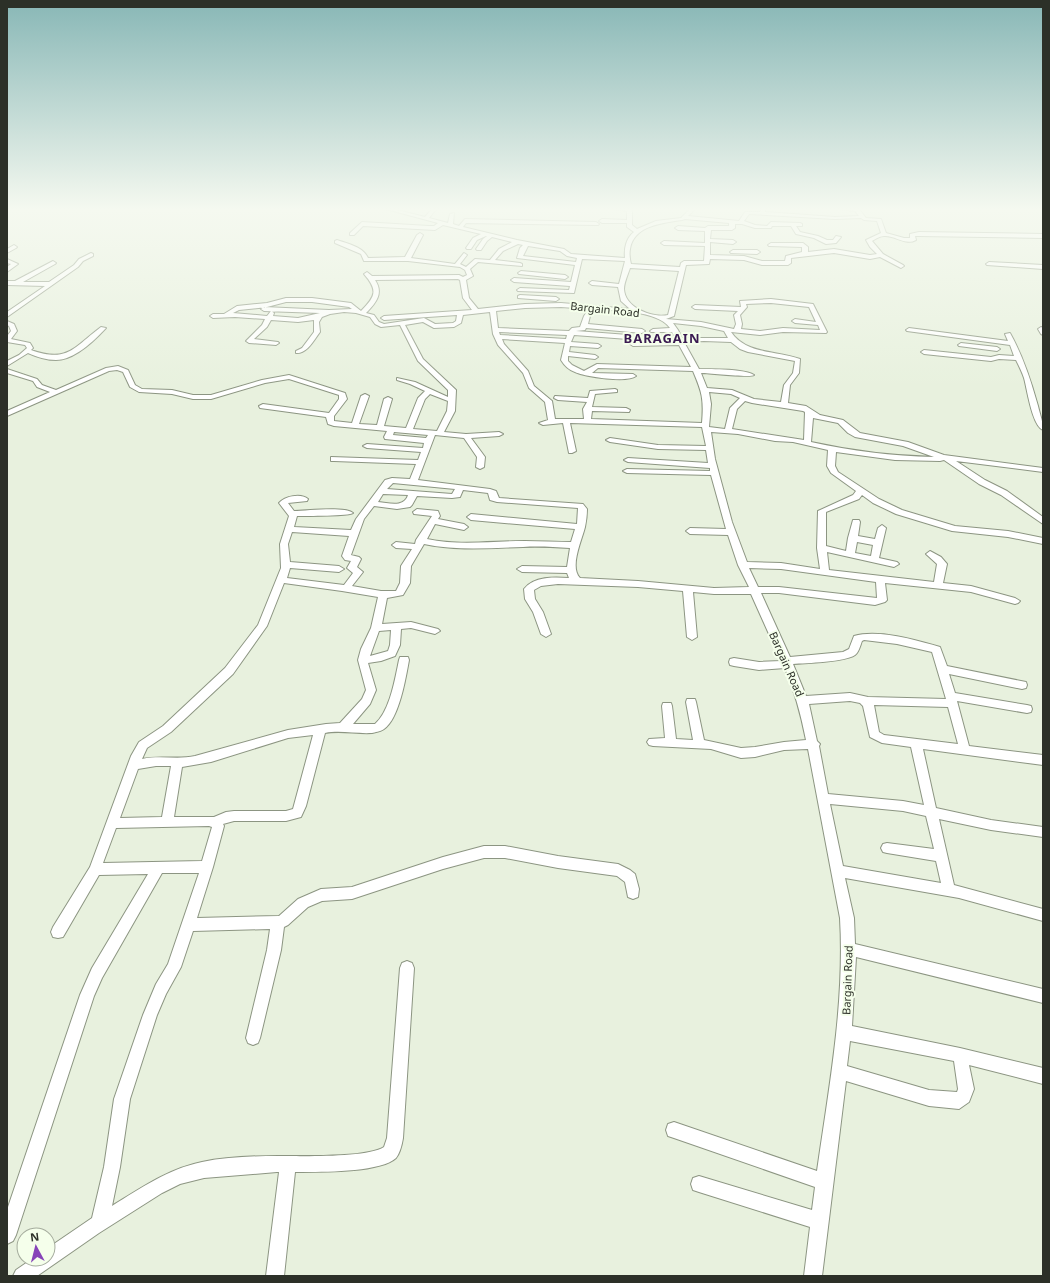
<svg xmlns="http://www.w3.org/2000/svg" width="1050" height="1283" viewBox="0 0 1050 1283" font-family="'Noto Sans',sans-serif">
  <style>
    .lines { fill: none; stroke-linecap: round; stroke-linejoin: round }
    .minor-casing { stroke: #8c9582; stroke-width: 2 }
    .minor { fill: #fff; fill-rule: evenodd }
    .labels { text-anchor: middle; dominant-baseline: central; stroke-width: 4; stroke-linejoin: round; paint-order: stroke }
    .street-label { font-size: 11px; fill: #2c3028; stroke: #f5ffeb }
    .far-district-label { font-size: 13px; font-weight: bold; letter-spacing: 1px; fill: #3a1a52; stroke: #f5ffeb }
  </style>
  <rect width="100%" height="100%" fill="#e8f1de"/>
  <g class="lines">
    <!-- minor casing -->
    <g class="minor-casing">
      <g id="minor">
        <path d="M382,208h7l36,9 8,-9h4l-8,10 19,5 2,-9 4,-1 -1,11 6,2 6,-7 131,3 3,2 -1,1 -132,-2 -3,4 54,13 47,9 7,5 54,4c-1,-9 1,-20 9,-26l-7,-5v-4h-25l-3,-2 3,-2 25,1v-9l-18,-3h23v17l5,4 19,-8 25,-3 10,-10h5l-8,8 51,5 6,-9h15l1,-4h4v4l70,5 24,-1 -4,-5 -22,-3 26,1 7,9 15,1 5,14 18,5h6v-4l9,-2 124,2v4l-124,-2h-4l1,4c-11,6 -21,-5 -32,-4 -3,0 -9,3 -12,5l11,13 20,11 1,1 -3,2 -21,-11 -10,2 -36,-6 -43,5v5l-3,2h-26l-18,-5 -34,-1 -1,5 -23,1 -12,51 -8,3 35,3 33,7 2,-5 -2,-9 4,-4 -43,-2 -3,-2 3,-2 46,2 -1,-6 31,-2 42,5 14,28 -1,1 -43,-1 -23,3 -29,-3c16,23 45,18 69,27l-1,14 -9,12 -2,18 18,3 14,9 23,5 17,13 48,9 36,13 99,13v4l-87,-11 29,19 22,11 36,26v7l-42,-29 -22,-11 -35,-24 -4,1 -45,-1 -59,-8 -1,14 3,6 41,27 23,11 53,16 53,5 35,7v6l-35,-7 -56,-6 -56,-17 -23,-11 -11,-8 -3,4 -33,13v34l20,5 2,-13 5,-18h6l1,2 -2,14 17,3 3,-11 4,-3 4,3 -7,30 18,4 2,2 -5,3 -67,-15 2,18 105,12 3,-18 -11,-10 4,-3 11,6 6,7 -4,19 28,3 44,12 5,3 -2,2 -3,1 -44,-12 -86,-9 2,17 -2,2 -10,3 -96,-12h-18l29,64 53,-5 6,-3 5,-13c24,-7 62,4 86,11l7,19 79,16 1,3 -1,3 -4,1 -73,-15 6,19 72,12 4,1 1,3 -1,3 -4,1 -70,-12 12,45 74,9v10l-120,-16 13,59 55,12 52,7v10l-52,-7 -52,-11 15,66 89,24v12l-84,-23 -114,-20 9,40 1,26 188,45v14l-187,-46 -4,69 108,22 83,20v16l-74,-19 5,24 -5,13 -10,7 -30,-3 -83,-25 -24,195h-18l6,-49 -111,-35 -6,-2 -2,-6 2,-6 6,-2 113,34 3,-23 -141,-49 -6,-2 -2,-6 2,-6 6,-2 143,49c12,-84 28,-168 23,-253l-32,-169 -24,1 -29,7 -14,1 -30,-9 -58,-3 -4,-1 -2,-3 2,-3 16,-1 -3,-32 1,-3h8l1,3 4,33 17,1 -7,-38 1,-3h8l1,3 8,38 37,8 14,-1 29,-5 22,-2c-5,-25 -11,-48 -21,-72l-26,2 -25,-4 -4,-1 -1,-3 1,-3 4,-1 25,4 22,-1 -30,-67h-37l-21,-2 4,45 -5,3 -5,-3 -4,-46 -45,-4 -80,-3 -17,2 -7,4 1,9 8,13 8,22 -5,3 -5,-3 -8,-22 -8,-13 -1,-10c10,-13 30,-12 45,-11l-2,-5 -45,-1 -5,-3 5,-3 45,1 3,-19c-16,-1 -32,-2 -47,-1 -33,1 -67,4 -99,-3l-13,22 -1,17 -7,12 -16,3 -5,26 29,-2 27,7 2,2 -5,3 -24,-6 -10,1 -1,16 -5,11 -14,5 -13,2 8,27 -6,14 -17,20h22c15,-13 20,-45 24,-64l1,-3h8l1,3c-3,17 -10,59 -25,69 -4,3 -9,3 -12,4 -16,1 -32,-3 -47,0l-19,73 -5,11 -15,4h-52l-11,3 1,2 -11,41 -16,51 82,-2 19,-17 23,-10 31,-2 91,-30 41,-11h21l53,10 60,8 12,6 5,4 4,15 -1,8 -5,2 -5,-2 -3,-15 -8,-6 -59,-8 -53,-10h-21l-41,11 -91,30 -30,2 -14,6 -20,18 -4,2 -3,23 -21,88 -2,5 -5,2 -5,-2 -2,-5 21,-88 3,-21 -77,2 -12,36 -15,27 -9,21 -27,84 -10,68 -8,39c29,-18 56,-37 90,-44 24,-5 51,-6 76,-6 23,0 89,2 106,-9l3,-9 13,-170 2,-5 5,-2 5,2 2,5 -11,170c-1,6 -3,15 -7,20 -16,15 -79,14 -101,14l-11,104h-18l13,-104h-2l-73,6 -24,6 -18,9 -63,40 -62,43h-24l3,-6 16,-11h16v-11l44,-30 12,-51 10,-68 29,-84 13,-31 12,-20 31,-91h-37l-60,105 -8,18 -78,239 -3,6 -6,3v-34l73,-215 12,-27 56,-94 -49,1 -36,62 -5,1 -5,-1 -2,-5 2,-5 37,-60 41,-111 8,-14 24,-16 62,-58 33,-43 23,-57 -1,-24 9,-28 -10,-13c6,-7 22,-10 29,-4l-1,2 -19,2 6,8c12,0 51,-5 59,2 -3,3 -47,3 -56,3l-3,11 57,3 5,-11 29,-39 7,-2 18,1 6,-15 -82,-3h-3v-4l87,3 3,-8 -54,-4 -4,-2 4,-2 56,4 1,-5 -39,-4 -1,-2 3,-6 -53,-5 -6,-2 -2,-7 -66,-9 -1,-2 4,-2 66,9 10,-14v-4l-50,-16 -24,4 -54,16h-18l-21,-5 -33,-2 -9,-5 -7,-15 -6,-2 -8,1 -102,45v-5l43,-19 -13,-5 -4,-6 -26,-8v-4l30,10 5,6 14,5 50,-22 12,-2 10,4 7,15 7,4 30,1 21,5h18l51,-15 27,-5 56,18 2,6 -13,17v5l18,2 9,-27 4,-2 4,2 -10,28 18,1 7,-26 4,-2 4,2 -8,27 22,2 12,-30 7,-7 -15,-7 -13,-4v-2l18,4 33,15v-7l-30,-29 -18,-36 -19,2 -6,-3 -5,-7 -14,-4 -12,-1 -14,2 -8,3 -3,5 1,10c-6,8 -13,22 -24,21v-2l6,-3 12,-16v-12l-16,2 -27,-2 -4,7 -13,12 24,3 1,1 -3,2 -27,-2 -3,-2 16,-16 3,-6 -30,-2 -22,1 -3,-2 3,-2h11l13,-8 30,-3 19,-5h26l39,5 10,8c15,-15 17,-21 3,-37l3,-2 5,4 87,-1 4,2 4,-2 -2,-5 -5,-3 -52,-6h-44l-3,-7 -26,-11v-2l2,-1c12,4 26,7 31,18l37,-1 12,-22 3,-2 3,2 -12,23 44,6 9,-11 3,2 -7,9 6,3 9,-8 15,1 9,-11 13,-7 -20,-5 -5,4 -6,9h-4l-1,-1 7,-10 4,-3h-1l-9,4 -6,9h-4l-1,-1 7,-10 8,-4 -38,-9 -8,5 -72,-4 -9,9h-4v-2l12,-11 67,4h5l4,-3zM749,214l86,5 26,-1 3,2 13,1 4,12 -15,7 4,7 7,7 -7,1 -36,-6 -26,3v-5l-5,-4h-32l-3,2 1,1 33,1v5l-16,4 -1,5h-23l-18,-5 -34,-1v-13l23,2 3,-2 -3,-2 -23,-1 1,-9h21l3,-2v-4h7l13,4h16l1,-2h19l5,8 18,4 12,6 10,-1 5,-6 -5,-1 -3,4h-6l-9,-4 -18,-4 -4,-6h6v-2l-2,-1 -29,-1 -4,4 -12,-1 -11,-4zM685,219l44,4v3h-21l-3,2 -27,-2 -3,2 3,2 27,1v12l-41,-2 -3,2 3,2 41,1 -1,15h-20l-3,2 -1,4 -49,-3c-1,-4 -2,-10 -1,-15 4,-24 33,-26 52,-29zM518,244l5,1 -3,3 -3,10 58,7 -4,17 -57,-4 -3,2 3,2 56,4 -1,4 -49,-2 -3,2 1,1 56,2 8,-34 43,2 -6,23 -27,-3 -3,2 3,2 26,2 3,14 9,8 -69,-6 -36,1 -47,5 -9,-11 -3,-18 7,-4 -3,-7 8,-7 44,4v-2l-2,-1 -25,-3 8,-9zM528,246l32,5 7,5 10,2 -1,4 -53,-6zM630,268l49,3 -11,44c-16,3 -43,-7 -44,-26 0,-6 4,-15 6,-21zM458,279l2,1 3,18 9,12 -88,6 -3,2 3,2 73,-5 -1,6 -3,2 -18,1 -11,-6 -40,6 -5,-2 -5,-7 -8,-2c10,-10 18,-20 9,-33zM286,302h26l37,5 3,2 -23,1 -65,-3 -3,2 3,2 56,2 -22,5 -25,-2 1,-3 -3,-2 -4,5 -34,-3 6,-3 28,-3zM771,303l38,4 7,15 -21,-3 -3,2 3,2 23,2 2,5 -37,-2 -23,3 -19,-2 1,-5 -2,-9 7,-8 -1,-3zM561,307l28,2 -5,7 -4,11 -8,1 -3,3 -71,-3 -2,-17 29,-3zM594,309c21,2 63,1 76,19l-17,1 -3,2 1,1h21l5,9 -44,1 -3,2 3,2 46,-1 12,22 -94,-3 -13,7 -12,-6 -4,-4v-5l27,3 3,-2 -3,-2 -26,-3 1,-6 28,2 3,-2 -3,-2 -27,-2 3,-7 54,4 3,-2 -3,-2 -52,-4 9,-1 1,-2 56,5 3,-2 -3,-2 -54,-5 2,-8zM490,312l3,22 5,11 25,28 6,15 16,14 3,18 -9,3 4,2 20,-2 6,30h3l4,-2 -6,-28 132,4 4,19 -48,-1 -48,-7 -4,2 4,2 48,7 48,1 2,13 -80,-5 -4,2 4,2 82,6v3l-83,-2 -4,2 4,2 84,2 15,54 -36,-1 -4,3 4,3 38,1 10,30 11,22 -35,1 -76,-7 -58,-3c-11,-11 2,-38 5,-51 1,-5 2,-12 2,-18l-4,-5 -84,-6 -3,-7 -6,-2 -72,-9 17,-45 29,3 13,19 -1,10 4,2 4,-2 1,-10 -14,-19 28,-2 4,-2 -4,-2 -33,2 -22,-2 11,-21 1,-21 -33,-31 -18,-34 18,-3 11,6 20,-1 7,-4 2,-8zM673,323l28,3 23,5 4,7h-46l-4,-8zM499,332l68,3 -1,4 -66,-4zM502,339l63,4 -4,17c3,5 8,10 14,12 11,5 52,11 61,4l-3,-2 -41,-1 6,-5 95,3c9,21 11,28 9,52l-111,-4 1,-8 37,1 1,-2 -4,-2 -34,-1 3,-13 22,-2v-2l-2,-1 -25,2 -2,7 -33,-2 -1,2 4,2 29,2 -4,7 1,10h-29l-3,-18 -18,-15 -6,-15 -24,-27zM704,341l27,1 9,7 8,3 47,9 -2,12 -9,12 -3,17 -27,-3 -22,-9 -25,-2 -6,-15c9,0 50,5 53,2 -8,-6 -43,-6 -55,-6l-15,-27zM709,392l22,2 9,4 -10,10 -5,21 -16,-2 2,-23zM430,394l18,7 -1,10 -10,20 -24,-2 12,-30zM745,401l7,2 51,8 2,1 -1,28 -72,-11 5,-20zM813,418l25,5 10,10 7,4 48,9 31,11c-42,-1 -82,-6 -123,-15zM394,432l34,3 -2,3 -33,-3zM711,432l27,2 37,7 18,1 35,8 -1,16 4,7 25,18 -3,4 -35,16 -1,37 3,21 -39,-6 -34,-1 -15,-40 -17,-63zM393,483l62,6 -3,5 -65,-5zM463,490l25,3 2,7 7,2 81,6 -1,16 -106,-10 -4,3 4,3 104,9 -4,13c-15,0 -31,-1 -46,-1 -33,0 -66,5 -98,-2l8,-15 29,6 4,-3 -4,-3 -26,-5 2,-3 -2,-5 -21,-2 -4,3 1,2 18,2 -16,24 -1,4 -19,-2 -4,3 4,3 16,1 -11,17 -1,17 -4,8h-15l-29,-5 11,-14 -6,-5 4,-8 -2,-2 -8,-2 13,-36 10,-13 23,3 13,-2 2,-2 5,-9 35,2 8,-1zM383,494l25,1c-4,13 -19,8 -30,7zM292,532l57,4 -7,20 3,4 6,1 -4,7 6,5 -9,12 -57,-7 3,-10 49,4 5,-3 -5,-3 -49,-4 -2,-18zM857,542l16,3 -2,11 -16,-3zM749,568l32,1 95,13 1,16 -98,-11h-21zM284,583l58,8 36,6 -7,31 -10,21 -3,11 8,30 -4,9 -22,24 -14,1 -38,6 -93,26c-18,4 -35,-1 -53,3l5,-11 24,-16 62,-58 34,-48zM391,630l-1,15 -2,6 -18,5 9,-25zM864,640l33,4 35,8 14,47 -78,-2 -18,-4 -44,3 -13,-32c13,-1 53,-2 62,-9 4,-3 5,-9 7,-14zM850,701l10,2 3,3 7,31 12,6 29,4 13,58 -21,-4 -75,-7 -9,-48 1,-2 -3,-3 -8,-37zM874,705l74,2 10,37 -74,-9 -5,-3zM313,735l-20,74 -7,2h-52l-8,1 -12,5h-40l8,-50 29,-5 77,-24zM156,766h15l-9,51 -42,1 18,-49zM830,804l73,7 23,5 8,33 -47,-6 -4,1 -2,4 2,4 4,1 49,8 5,22 -98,-17zM209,826l3,1 -10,34 -99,2 13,-35zM850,1041l104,20 4,28 -1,3 -28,-2 -82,-24z"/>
        <path d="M14,245l3,2 -1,1 -9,5v-4z"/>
        <path d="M733,250h24l3,2 -3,2 -26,-1 -1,-1z"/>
        <path d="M91,253l2,1v2l-10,5 -5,6 -71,50v-5l38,-26 -38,-1v-4h8l38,-20 3,2 -1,1 -32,18h26l25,-17 5,-6z"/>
        <path d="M7,259l11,5 -11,8v-5l4,-3 -4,-1z"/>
        <path d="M989,262l54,3v4l-56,-4 -1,-1z"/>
        <path d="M521,271l44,4 3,2 -3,2 -46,-5 -1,-1z"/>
        <path d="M520,295l36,2 3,2 -3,2 -38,-3v-2z"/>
        <path d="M7,321l7,3 3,7 -6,8 19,4 3,5 -2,2c37,13 42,-2 70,-23l5,1c-12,13 -32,32 -50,32 -10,0 -19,-3 -28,-7l-21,13v-5l12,-6 8,-7 -2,-3 -18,-3v-6l4,-5 -2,-5 -2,-1z"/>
        <path d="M1041,327l2,1v7l-2,-1 -3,-5z"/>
        <path d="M909,328l99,13 -3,-7 5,-1c13,23 21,48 28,73 2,9 5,15 5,24 -11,-4 -16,-42 -19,-52 -2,-6 -5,-12 -8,-18l-17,-1 -8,2 -67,-7 -3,-2 3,-2 67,7 8,-2 15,1 -4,-11 -103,-14 -1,-1z"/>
        <path d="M961,343l36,4 3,2 -3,2 -38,-5 -1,-1z"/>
      </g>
    </g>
    <!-- minor -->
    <use href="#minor" class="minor"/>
  </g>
  <!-- sky -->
  <linearGradient id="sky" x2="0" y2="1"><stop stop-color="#88b7b6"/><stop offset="0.54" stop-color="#f5f9f0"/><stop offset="1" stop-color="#f5f9f0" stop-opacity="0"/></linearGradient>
  <rect width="1050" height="387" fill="url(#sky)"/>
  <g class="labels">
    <!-- street labels -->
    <g class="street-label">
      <text transform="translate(605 309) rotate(6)">Bargain Road</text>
      <text transform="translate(787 664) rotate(66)">Bargain Road</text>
      <text transform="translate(847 980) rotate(-88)">Bargain Road</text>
    </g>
    <!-- far-district labels -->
    <g class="far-district-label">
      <text x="662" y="338">BARAGAIN</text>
    </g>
  </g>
  <!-- border -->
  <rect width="1050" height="1283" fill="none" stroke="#2c3028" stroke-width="16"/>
  <!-- north arrow -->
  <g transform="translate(36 1247) rotate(353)"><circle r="19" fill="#f5ffeb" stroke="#a5ac9d"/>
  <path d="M0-3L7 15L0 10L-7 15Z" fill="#8744b8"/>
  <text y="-6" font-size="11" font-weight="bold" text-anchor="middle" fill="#2c3028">N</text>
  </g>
</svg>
